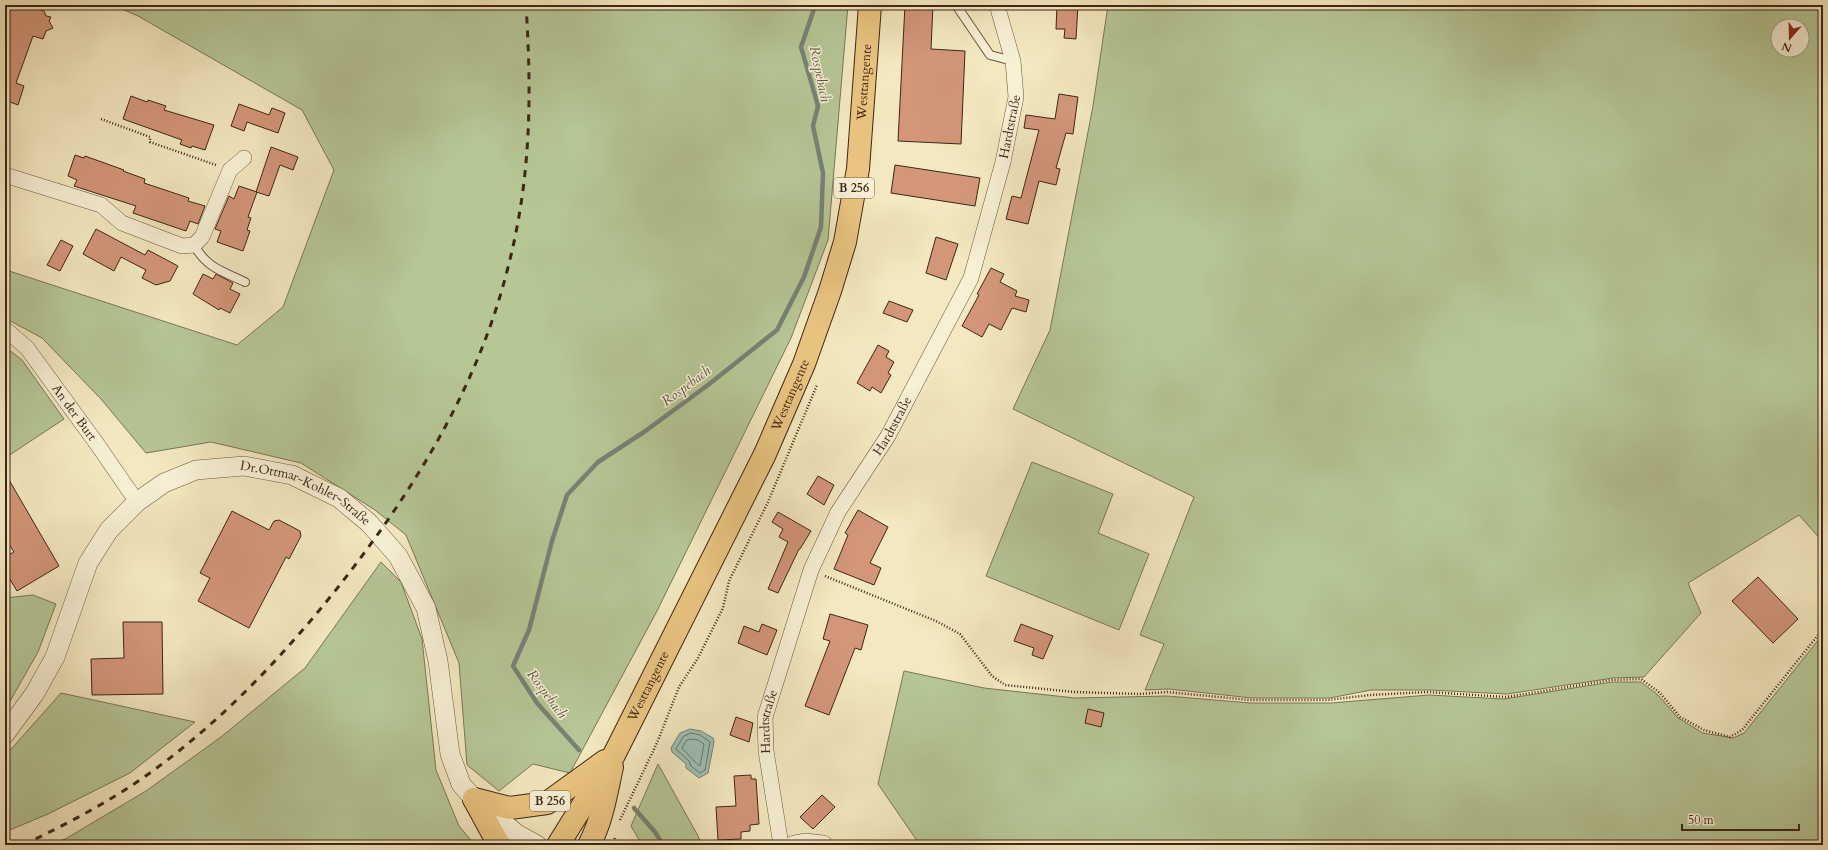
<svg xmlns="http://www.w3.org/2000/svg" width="1828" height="850" viewBox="0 0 1828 850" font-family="Cardo,serif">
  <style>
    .green { fill: #b6c695; stroke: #7a7656; fill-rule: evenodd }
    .water { fill: #9cc0b6; stroke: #778276 }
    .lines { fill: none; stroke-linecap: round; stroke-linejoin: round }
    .shore { stroke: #6e7266; stroke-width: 1 }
    .stream { stroke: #778276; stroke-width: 4.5 }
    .building { fill: #d39679; stroke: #3f2517 }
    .service-casing { stroke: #6c5641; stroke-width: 10 }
    .minor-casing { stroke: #6c5641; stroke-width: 16 }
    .tertiary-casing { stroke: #6c5641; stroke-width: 20 }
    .primary-casing { stroke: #3f2517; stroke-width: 24 }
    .path { stroke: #3f2517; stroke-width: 2.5; stroke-dasharray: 1 2; stroke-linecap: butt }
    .service { stroke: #f7f0d5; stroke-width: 8 }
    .minor { stroke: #f7f0d5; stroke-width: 15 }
    .tertiary { stroke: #f7f0d5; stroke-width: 19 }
    .primary { stroke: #eac480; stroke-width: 22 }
    .rail { stroke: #3f2517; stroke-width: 3; stroke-dasharray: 7 7; stroke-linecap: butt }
    .labels { text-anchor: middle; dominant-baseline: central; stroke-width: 3; stroke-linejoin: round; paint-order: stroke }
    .shield { fill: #f7f0d5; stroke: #766250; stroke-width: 1 }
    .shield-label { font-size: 12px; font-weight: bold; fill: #3f2517 }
    .street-label { font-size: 13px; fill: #3f2517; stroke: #f7f0d5 }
    .water-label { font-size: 14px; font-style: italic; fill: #5b5447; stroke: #f7f0d5 }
  </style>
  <rect width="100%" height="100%" fill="#f3e8bf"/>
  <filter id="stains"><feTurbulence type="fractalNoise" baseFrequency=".005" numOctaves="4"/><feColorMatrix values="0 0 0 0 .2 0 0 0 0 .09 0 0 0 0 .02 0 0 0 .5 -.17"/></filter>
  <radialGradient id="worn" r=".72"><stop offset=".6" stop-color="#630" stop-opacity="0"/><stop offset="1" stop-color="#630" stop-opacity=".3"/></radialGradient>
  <!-- green -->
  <g class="green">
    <path d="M113,5h735l-20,235 -37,98 -134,273 -87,162 -37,-9 -34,27 -32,-26 -8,-102 -53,-128 -31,-25 -74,-47 -90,-21 -65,11 -45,-54 -59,-61 -37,-20 1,-48 231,75 46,-38 51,-137 -32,-60 -164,-94z"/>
    <path d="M1108,5h715v537l-24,-27 -111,68 13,30 -57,64 -31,1 -106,16 -78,-4h-58l-41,8h-78l-83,-9 -24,1 19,-46 -24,-9 54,-138 -181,-88 37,-79 43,-224zM1778,26h24v24h-24z"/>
    <path d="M5,347l17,13 42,59 -59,39z"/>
    <path d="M1032,462l81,32 -15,39 51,21 -30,76 -133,-54z"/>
    <path d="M381,562l20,20 21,57 14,131 23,56 16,19h-424l16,-7 79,-47 75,-54 84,-69z"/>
    <path d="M33,595l23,9 -18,48 -33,58v-112z"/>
    <path d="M1823,634v211h-903l-42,-61 26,-113 80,17 91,10 92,-2 83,7h81l98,-8 75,4 108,-17h29l17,13 20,23 25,15 30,5 11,-5z"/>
    <path d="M61,693l134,29 -65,51 -82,41 -43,18v-76z"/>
    <path d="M658,764l39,70 5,11h-60l-11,-19z"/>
  </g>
  <!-- water -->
  <path class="water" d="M690,729l11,2 12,7 1,4 -6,31 -9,5 -13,-10v-4l-14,-12 -1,-4 9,-15z"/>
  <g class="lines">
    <!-- shore -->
    <g class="shore">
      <path d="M691,733l9,2 10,7 -5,28 -5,3 -9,-7 -2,-5 -13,-12 7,-12z"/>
      <path d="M691,739l7,1 6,4 -4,22c-3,-1 -14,-14 -18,-18l4,-7z"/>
    </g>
    <!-- stream -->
    <g class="stream">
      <path d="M579,750l-42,-47 -24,-37 16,-36 23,-89 15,-46 31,-33 46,-30 64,-47 69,-55 27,-53 17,-50 2,-54 -10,-47 5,-20 -17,-59 13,-38 4,-4"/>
      <path d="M634,808l21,24 8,13"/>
    </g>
  </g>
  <!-- building -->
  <g class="building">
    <path d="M5,5h21l18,6 2,5 5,1 -2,4 4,7 -7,3 -3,8 -10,-3 -17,47 8,3 -6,19 -8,-3 -3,8h-2z"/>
    <path d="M905,5h28l-2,44 34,2 -4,93 -63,-3z"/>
    <path d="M1057,5h21l-2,34 -12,-1 1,-9h-9z"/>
    <path d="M1059,94l19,3 -5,37 -7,-1 -10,35 4,1 -4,16 -17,-4 -11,43 -22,-5 6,-23 9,2 18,-68 -15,-2 2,-13 29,4z"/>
    <path d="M131,96l16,6 1,-2 18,6 -2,4 50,15 -9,25 -13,-4 -1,2 -11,-4 2,-4 -59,-21z"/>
    <path d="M239,104l30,11 3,-7 13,5 -7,20 -31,-11 -3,9 -13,-5z"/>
    <path d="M271,147l27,10 -5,13 -13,-5 -11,31 -13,-4z"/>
    <path d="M75,155l9,3 1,-2 39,14 -1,1 22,8 -1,4 45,15 -1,3 17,5 -7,18 -8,-3 -4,10 -53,-18 3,-7 -62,-20 3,-6 -9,-4z"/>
    <path d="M895,165l85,13 -5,28 -84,-13z"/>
    <path d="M239,186l18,6 -9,25 3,1 -4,12 3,1 -7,20 -26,-9 4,-11 -6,-2 14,-33 5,3z"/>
    <path d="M96,229l49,26 3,-5 30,16 -8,15 -14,4 -14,-7 4,-8 -25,-13 -7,14 -31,-17z"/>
    <path d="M936,237l22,7 -12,36 -20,-7z"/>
    <path d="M61,240l12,6 -13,25 -13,-6z"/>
    <path d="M991,268l13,6 -4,8 17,9 -2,5 14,4 -3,12 -14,-4 -11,22 -12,-6 -7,13 -20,-11 17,-31 -2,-1z"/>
    <path d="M203,274l10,5 3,-5 17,9 -3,6 10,5 -10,19 -10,-5 -1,2 -26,-16z"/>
    <path d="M889,301l24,9 -6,12 -24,-9z"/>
    <path d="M878,345l11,6 -3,6 8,5 -6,11 3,2 -10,18 -9,-6 -2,4 -13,-8z"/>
    <path d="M5,473l54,93 -42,25 -12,-20v-14l9,-5 -9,-14z"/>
    <path d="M818,476l16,9 -10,20 -17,-11z"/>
    <path d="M858,510l30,17 -18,36 11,5 -7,17 -40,-16 14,-34 -3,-2z"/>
    <path d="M232,511l37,19 5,-9 5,-1 21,11 1,5 -12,23 -3,-2 -37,71 -51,-27 12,-23 -10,-5z"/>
    <path d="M778,512l33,19 -11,18h-1l-21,44 -10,-4 20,-47 -9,-5 4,-8 -11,-7z"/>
    <path d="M1758,577l40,42 -25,24 -41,-42z"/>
    <path d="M830,614l38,11 -7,25 -6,-2 -26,67 -24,-9 25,-65 -7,-2z"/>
    <path d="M123,622h39l1,72 -71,1 -1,-36 33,-1z"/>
    <path d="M762,624l15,6 -10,25 -29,-12 6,-17 15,6z"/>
    <path d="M1021,624l32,12 -10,23 -11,-4 2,-7 -20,-7z"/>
    <path d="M1088,709l16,4 -3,14 -16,-4z"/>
    <path d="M736,717l17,6 -4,19 -19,-7z"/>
    <path d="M751,775v4h5l3,45 -9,1v6l-9,1v7l-23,1 -2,-33 20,-1 -2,-30z"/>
    <path d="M822,795l13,12 -22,22 -13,-12z"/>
  </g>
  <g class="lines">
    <!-- service casing -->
    <g class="service-casing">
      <g id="service">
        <path d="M956,5l34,50 23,6"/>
        <path d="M194,245c13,23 28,26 51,37"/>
      </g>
    </g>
    <!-- minor casing -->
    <g class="minor-casing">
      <g id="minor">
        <path d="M5,175l96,30 21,18 60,23 12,-1 8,-8 28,-67 14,-12"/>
        <path id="s1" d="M5,329l22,19 70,96 40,58"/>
        <path id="s2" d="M781,845l-15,-94 -1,-34 46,-147 27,-58 50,-76 83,-158 32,-116 13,-65 -3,-36 -16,-56"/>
      </g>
    </g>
    <!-- tertiary casing -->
    <g class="tertiary-casing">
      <g id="tertiary">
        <path id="s3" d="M5,734l30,-41 20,-36 33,-94 21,-33 28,-28 27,-19 32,-13 48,-4 48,9 47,23 30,25 29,33 28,52 12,53 12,93 11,30 13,15 43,35 20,11"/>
        <path d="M794,845l11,-2 18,2"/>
      </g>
    </g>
    <!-- primary casing -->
    <g class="primary-casing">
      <g id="primary">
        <path d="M474,799l36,9 37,-5 58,-42"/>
        <path d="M474,799l25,46"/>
        <path id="s4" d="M558,845l56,-90 151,-301 39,-90 26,-73 15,-49 13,-73 12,-164"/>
        <path d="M589,845c13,-24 17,-51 23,-78"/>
      </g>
    </g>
    <!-- path -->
    <g class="path">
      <path d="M101,119l49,18v5l66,23"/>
      <path d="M825,576l111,45 24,13 32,42 13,9 69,7 65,2 28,-2 83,8h78l42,-5 57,-3 79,5 105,-17 30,-1 19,14 20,24 24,13 26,7 12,-7 81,-101"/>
      <path d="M620,820l37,-77 22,-56 19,-29 25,-50 6,-27 39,-79 49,-117"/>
      <path d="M614,845l1,-9"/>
    </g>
    <!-- service -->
    <use href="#service" class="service"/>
    <!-- minor -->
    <use href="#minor" class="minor"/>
    <!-- tertiary -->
    <use href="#tertiary" class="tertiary"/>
    <!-- primary -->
    <use href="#primary" class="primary"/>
    <!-- rail -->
    <path class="rail" d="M23,845c46,-22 90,-45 131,-75 71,-52 131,-116 185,-184 73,-93 137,-196 167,-311 25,-93 26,-175 20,-270"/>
  </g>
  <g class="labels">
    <!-- shield labels -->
    <g class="shield">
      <rect x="834" y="178" width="40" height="20" rx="3"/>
      <rect x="530" y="791" width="40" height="20" rx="3"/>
    </g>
    <g class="shield-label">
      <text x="854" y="188">B 256</text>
      <text x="550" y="801">B 256</text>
    </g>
    <!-- street labels -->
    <g class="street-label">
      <text stroke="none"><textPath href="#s4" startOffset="831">Westtangente</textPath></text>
      <text stroke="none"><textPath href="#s2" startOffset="773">Hardtstraße</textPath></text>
      <text stroke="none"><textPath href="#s4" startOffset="507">Westtangente</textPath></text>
      <text stroke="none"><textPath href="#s1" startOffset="109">An der Burt</textPath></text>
      <text stroke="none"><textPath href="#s2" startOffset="449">Hardtstraße</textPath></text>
      <text stroke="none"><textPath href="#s3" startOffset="454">Dr.Ottmar-Kohler-Straße</textPath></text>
      <text stroke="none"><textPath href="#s4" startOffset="183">Westtangente</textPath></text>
      <text stroke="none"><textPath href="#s2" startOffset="125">Hardtstraße</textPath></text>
    </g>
    <!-- water labels -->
    <g class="water-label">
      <text transform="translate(820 74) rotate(78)">Rospebach</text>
      <text transform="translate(686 386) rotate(-37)">Rospebach</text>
      <text transform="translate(547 694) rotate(53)">Rospebach</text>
    </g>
  </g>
  <!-- margin -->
  <rect width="1828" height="850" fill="none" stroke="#f3e8bf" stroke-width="20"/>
  <rect x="6" y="6" width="1816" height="838" fill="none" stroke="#3f2517" stroke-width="2"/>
  <rect x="10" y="10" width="1808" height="830" fill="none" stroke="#3f2517"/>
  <!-- north arrow -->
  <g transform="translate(1790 38) rotate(200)"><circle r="19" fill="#f7f0d5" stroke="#ad9f89"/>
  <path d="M0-3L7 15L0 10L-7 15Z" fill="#8f2418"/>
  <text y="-6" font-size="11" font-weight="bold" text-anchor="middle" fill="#3f2517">N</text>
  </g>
  <!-- scale -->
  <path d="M1682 824v6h117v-6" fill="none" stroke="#3f2517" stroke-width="2"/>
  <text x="1688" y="824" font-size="12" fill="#3f2517" stroke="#f7f0d5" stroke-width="3" paint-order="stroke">50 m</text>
  <rect width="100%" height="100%" filter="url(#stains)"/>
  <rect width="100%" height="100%" fill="url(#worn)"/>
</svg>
